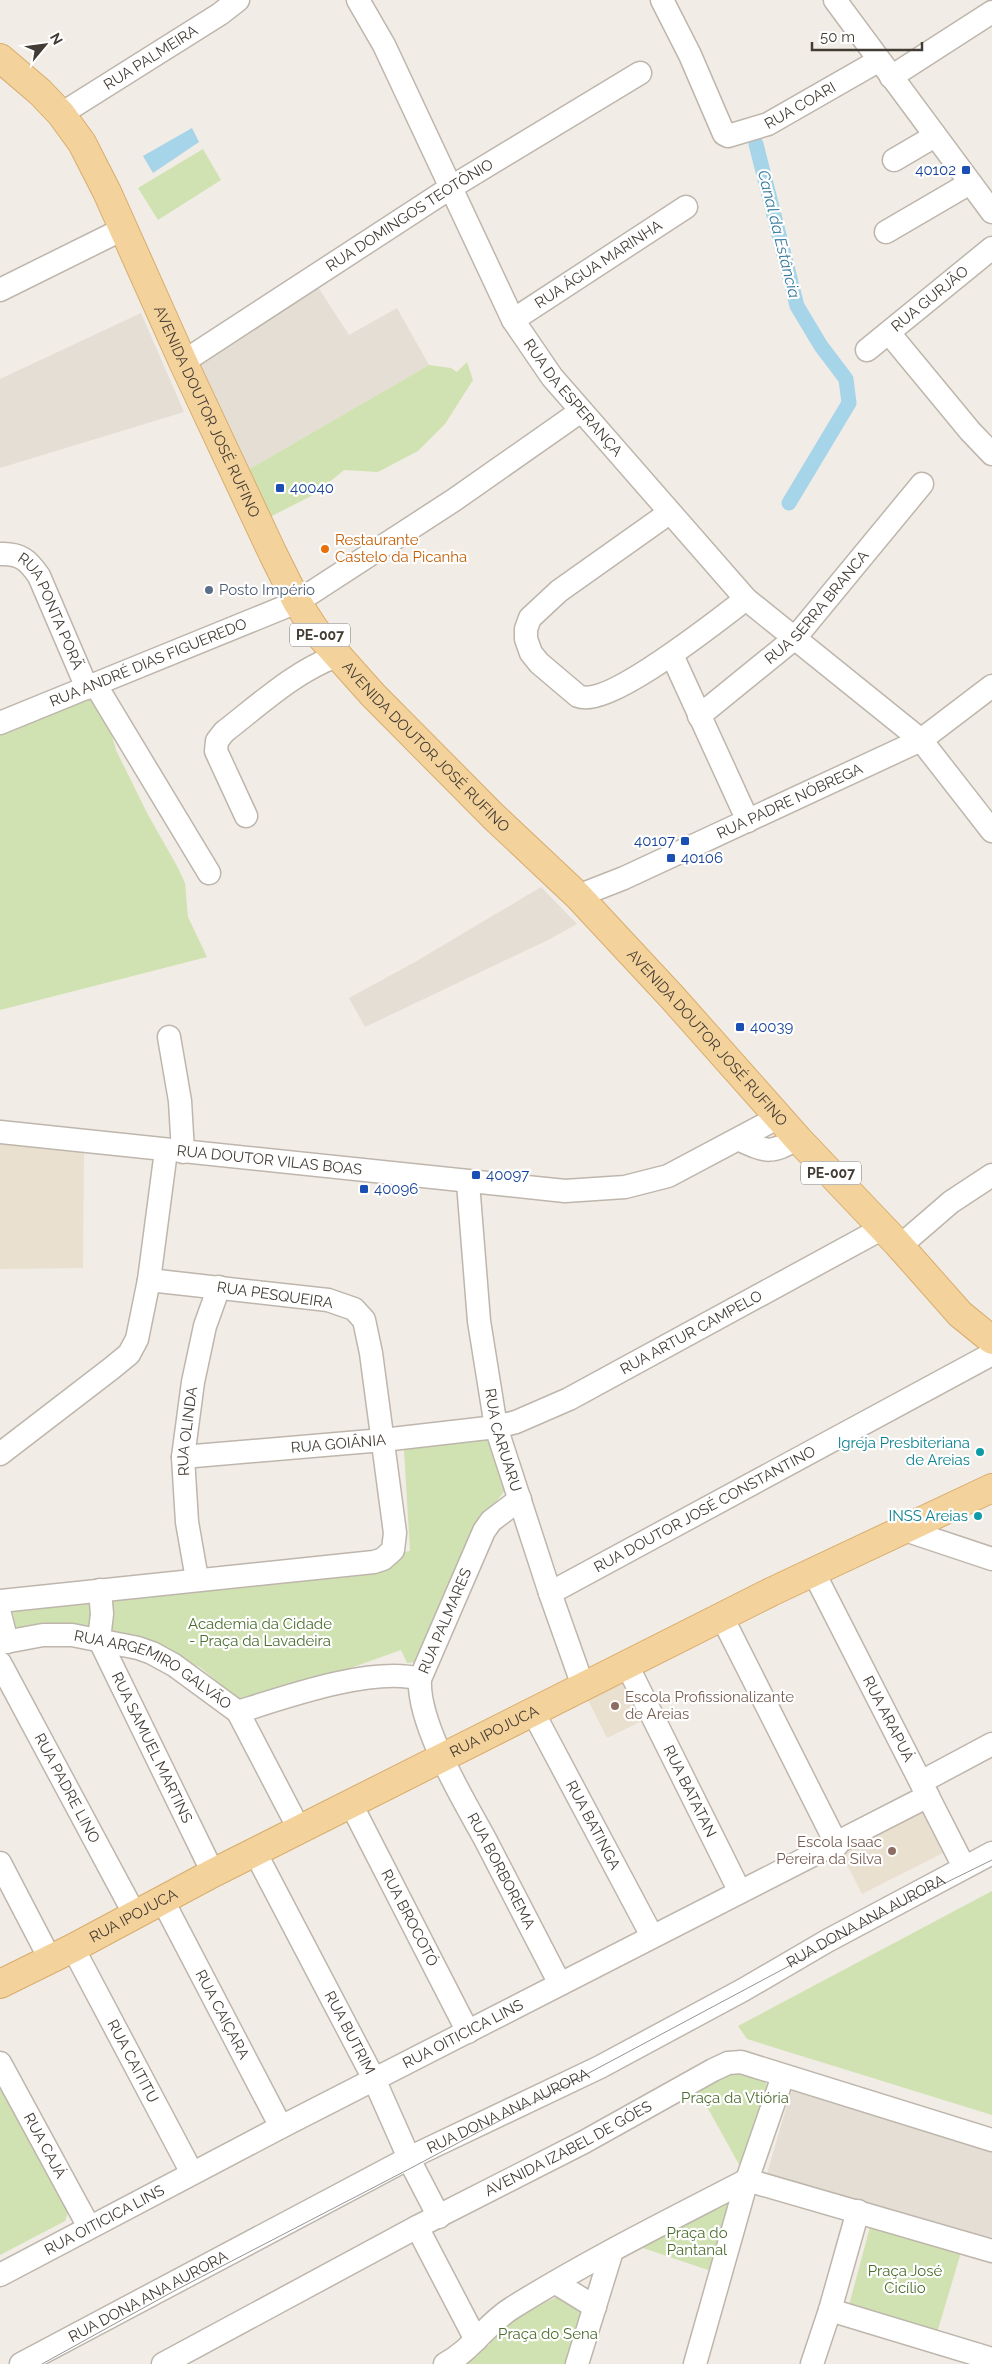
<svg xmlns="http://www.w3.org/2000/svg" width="992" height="2364" viewBox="0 0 992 2364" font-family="Raleway,sans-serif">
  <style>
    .residential { fill: #e4ded4 }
    .education { fill: #e9e0d0 }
    .green { fill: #d0e2b1 }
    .water { fill: #a6d4e9 }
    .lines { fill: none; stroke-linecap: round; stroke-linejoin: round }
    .canal { stroke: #a6d4e9; stroke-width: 15 }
    .minor-casing { stroke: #beb6ac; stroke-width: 25 }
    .major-casing { stroke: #d8ad6c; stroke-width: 30 }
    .minor { stroke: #fff; stroke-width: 22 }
    .major { stroke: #f4d29b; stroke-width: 28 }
    .tram { stroke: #949494; stroke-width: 1 }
    .transit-dot { fill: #1a4fb4; stroke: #fff; stroke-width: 2 }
    .food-dot { fill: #e8710a; stroke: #fff; stroke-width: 2 }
    .service-dot { fill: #5c6f8a; stroke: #fff; stroke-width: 2 }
    .culture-dot { fill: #0f9aa8; stroke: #fff; stroke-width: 2 }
    .education-dot { fill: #8d6e63; stroke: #fff; stroke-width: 2 }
    .labels { text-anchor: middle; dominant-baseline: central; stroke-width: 4.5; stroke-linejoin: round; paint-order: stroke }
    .shield { fill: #fff; stroke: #7b7672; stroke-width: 1 }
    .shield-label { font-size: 14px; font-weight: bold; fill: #433c35 }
    .street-label { font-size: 15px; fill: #433c35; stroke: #fff }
    .transit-label { font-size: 15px; fill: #164399; stroke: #fff; text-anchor: start }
    .food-label { font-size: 15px; fill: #c56008; stroke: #fff; text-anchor: start }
    .service-label { font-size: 15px; fill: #4e5e75; stroke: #fff; text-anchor: start }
    .culture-label { font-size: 15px; fill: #0d838f; stroke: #fff; text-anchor: end }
    .park-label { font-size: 15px; fill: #4d6e2f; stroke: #fff }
    .education-label { font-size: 15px; fill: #785e54; stroke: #fff; text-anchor: start }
    .water-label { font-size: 16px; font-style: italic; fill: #377b9d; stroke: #fff }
  </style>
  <rect width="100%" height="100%" fill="#f1ece5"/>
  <!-- residential -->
  <g class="residential">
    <path d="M316,284l33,51 48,-27 32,57 -181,105 -49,-105 5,-10z"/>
    <path d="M141,313l43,99 -184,56v-89z"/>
    <path d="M541,887l36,37 -29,16 -183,87 -16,-29 66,-36z"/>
    <path d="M793,2084l199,60v98l-225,-68z"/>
  </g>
  <!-- education -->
  <g class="education">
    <path d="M0,1140l84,7 -1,121 -83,1z"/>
    <path d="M626,1680l20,39 -39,19 -23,-46z"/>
    <path d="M923,1809l22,43 -83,42 -22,-43z"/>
  </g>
  <!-- green -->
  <g class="green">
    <path d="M203,149l18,31 -63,40 -20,-32z"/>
    <path d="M467,362l6,18 -28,44 -27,27 -40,21 -34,-2 -29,24 -45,23 -22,-47 181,-105 22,3 6,4z"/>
    <path d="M89,693l19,30 8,27 31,63 30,53 8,17 3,34 19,40 -207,53v-278z"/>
    <path d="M491,1436l16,52 -29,36 -62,138 -9,1 -6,-13 -151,54 -14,-7 -35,-29 -60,-31 -29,-4 -93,13 -9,-50 330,-34 70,-11 -6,-101 5,-9z"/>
    <path d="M992,1891v224l-245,-76 -9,-13z"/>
    <path d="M724,2069l39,10 4,6 -25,85 -47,-85z"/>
    <path d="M0,2077l68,136 -3,8 -65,34z"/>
    <path d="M733,2196l-19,76 -77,-26z"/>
    <path d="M871,2223l91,26 -26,87 -88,-27z"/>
    <path d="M566,2293l21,16 -16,55h-115l21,-10 13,-10 -6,-14z"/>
  </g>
  <!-- water -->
  <path class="water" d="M192,128l7,14 -46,31 -10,-17z"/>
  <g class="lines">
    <!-- canal -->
    <path class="canal" d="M756,144l41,162 24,40 25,33 3,24 -60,100"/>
    <!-- minor casing -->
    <g class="minor-casing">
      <g id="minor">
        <path id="s1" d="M358,0l26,45 129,275 39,57 194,222 175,141 71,91"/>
        <path id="s2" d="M662,0l28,55 34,79 4,2 40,-12 110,-63"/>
        <path d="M835,0l157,212"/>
        <path d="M891,77l101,-65"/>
        <path id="s3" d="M61,114l159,-100 18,-14"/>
        <path d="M894,160l41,-24"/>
        <path d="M886,232l84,-49"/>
        <path d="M0,290l123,-61"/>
        <path id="s4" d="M513,320l173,-113"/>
        <path d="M889,333l81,98 22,23"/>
        <path id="s5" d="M867,350l125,-102"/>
        <path id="s6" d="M183,362l267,-174 190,-115"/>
        <path d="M669,513l-110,78 -29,27 -4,11v10l5,14 8,10 39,33c30,13 140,-76 168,-97"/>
        <path id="s7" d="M0,554c20,-1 28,6 39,22l48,112"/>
        <path d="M672,655l76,166"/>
        <path d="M95,684l114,189"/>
        <path id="s8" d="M699,716l96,-78 127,-154"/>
        <path id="s9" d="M0,723l297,-121 157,-102 127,-89"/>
        <path d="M246,816l-30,-65 1,-10 7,-9c35,-27 71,-61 113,-76"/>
        <path id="s10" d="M578,896l46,-18 297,-138 71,-54"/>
        <path d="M169,1037l11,64 3,51"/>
        <path id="s11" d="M0,1132l565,59 60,-4 43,-11 111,-59"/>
        <path d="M740,1140c29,13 30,13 58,-1"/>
        <path id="s12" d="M468,1183l11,138 17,106 54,166 33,93"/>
        <path d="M900,1246l51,-44 41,-27"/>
        <path d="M0,1454l112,-86 17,-14 8,-15 12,-59 17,-129"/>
        <path id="s13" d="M183,1457l200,-17 113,-13 20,-5 53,-23 314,-171"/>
        <path id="s14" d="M520,1499l-29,22 -7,10 -64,148c-3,44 43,120 65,160 25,49 50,97 75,145"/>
        <path d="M905,1530l87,29"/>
        <path id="s15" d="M813,1571l151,296"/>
        <path id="s16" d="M197,1579l-10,-57 -4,-65 10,-75 12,-56 14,-39"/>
        <path id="s17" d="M100,1590l2,24 -3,25 114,234"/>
        <path id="s18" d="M550,1593l442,-239"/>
        <path d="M0,1601l374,-39 9,-3 10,-9 2,-17 -24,-180 -7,-33 -10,-11 -26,-9 -179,-20"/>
        <path d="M0,1614l7,28"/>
        <path d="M722,1617l115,228"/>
        <path id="s19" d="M0,1643l43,-8h29l66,13 14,5 22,12 64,47 61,117"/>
        <path id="s20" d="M0,1663l135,252"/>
        <path id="s21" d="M627,1665l113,227"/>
        <path d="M238,1712c47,-15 135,-46 182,-33"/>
        <path id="s22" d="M533,1712l119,224"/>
        <path d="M921,1782l71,-38"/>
        <path id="s23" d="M351,1804l117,228"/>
        <path id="s24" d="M255,1852l119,227 39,88 26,50"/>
        <path d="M0,1863l50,96"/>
        <path id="s25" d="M163,1901l118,226"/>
        <path id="s26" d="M73,1948l119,225"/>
        <path id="s27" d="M0,2063l89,164"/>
        <path d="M417,2227l59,113"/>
        <path id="s28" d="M0,2275l281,-148 647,-331"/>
        <path d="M556,2283l39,24"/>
        <path d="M830,2310l162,49"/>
        <path id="s29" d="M21,2364l388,-206 191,-91 143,-77 84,-49 165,-88"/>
        <path id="s30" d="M163,2364l254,-137 167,-85 129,-72 15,-7 13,-1 251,78"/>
        <path d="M445,2364c27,-14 41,-40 67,-56 75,-47 156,-87 235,-128l245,71"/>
        <path d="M577,2364l35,-113"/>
        <path d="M695,2364l52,-184 36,-104"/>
        <path d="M812,2364l18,-54 28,-99"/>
      </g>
    </g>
    <!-- major casing -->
    <g class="major-casing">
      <g id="major">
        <path id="s31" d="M0,58l40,34 21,22 21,29 25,49 76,170 90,192 24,48 18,28 58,65 120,121 85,80 94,101 126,142 100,105 62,70 32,26"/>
        <path id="s32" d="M0,1984l73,-36 140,-75 558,-281 221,-104"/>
      </g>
    </g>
    <!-- minor -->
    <use href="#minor" class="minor"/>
    <!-- major -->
    <use href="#major" class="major"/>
    <!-- tram -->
    <path class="tram" d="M42,2364l132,-73 239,-124 520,-278 59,-29"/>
  </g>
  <!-- markers -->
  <g class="transit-dot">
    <rect x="961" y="165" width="10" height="10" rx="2.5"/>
    <rect x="275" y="483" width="10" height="10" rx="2.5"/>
    <rect x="680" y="836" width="10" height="10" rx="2.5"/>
    <rect x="666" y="853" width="10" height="10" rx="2.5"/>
    <rect x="735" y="1022" width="10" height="10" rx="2.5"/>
    <rect x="471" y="1170" width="10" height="10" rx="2.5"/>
    <rect x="359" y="1184" width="10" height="10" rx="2.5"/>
  </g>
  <circle class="food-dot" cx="325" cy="549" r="5"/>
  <circle class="service-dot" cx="209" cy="590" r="5"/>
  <g class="culture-dot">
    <circle cx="980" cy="1452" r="5"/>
    <circle cx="978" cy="1516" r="5"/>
  </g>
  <g class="education-dot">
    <circle cx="615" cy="1706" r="5"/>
    <circle cx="892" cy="1851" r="5"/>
  </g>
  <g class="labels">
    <!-- shield labels -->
    <g class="shield">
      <rect x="290" y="623.5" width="60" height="23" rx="4"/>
      <rect x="801" y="1161.5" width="60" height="23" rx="4"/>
    </g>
    <g class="shield-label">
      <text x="320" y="635">PE-007</text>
      <text x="831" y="1173">PE-007</text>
    </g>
    <!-- street labels -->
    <g class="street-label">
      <text stroke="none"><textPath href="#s3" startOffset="106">RUA PALMEIRA</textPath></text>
      <text stroke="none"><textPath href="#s2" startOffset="231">RUA COARI</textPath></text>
      <text stroke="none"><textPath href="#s6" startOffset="270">RUA DOMINGOS TEOTÔNIO</textPath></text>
      <text stroke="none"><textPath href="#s4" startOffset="102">RUA ÁGUA MARINHA</textPath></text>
      <text stroke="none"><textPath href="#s5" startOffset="81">RUA GURJÃO</textPath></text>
      <text stroke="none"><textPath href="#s1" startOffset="454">RUA DA ESPERANÇA</textPath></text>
      <text stroke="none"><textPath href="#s31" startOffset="415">AVENIDA DOUTOR JOSÉ RUFINO</textPath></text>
      <text stroke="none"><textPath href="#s8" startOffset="161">RUA SERRA BRANCA</textPath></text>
      <text stroke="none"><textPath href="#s7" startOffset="84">RUA PONTA PORÃ</textPath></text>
      <text stroke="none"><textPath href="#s9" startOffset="160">RUA ANDRÉ DIAS FIGUEREDO</textPath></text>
      <text stroke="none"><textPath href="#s31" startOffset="820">AVENIDA DOUTOR JOSÉ RUFINO</textPath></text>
      <text stroke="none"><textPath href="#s10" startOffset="232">RUA PADRE NÓBREGA</textPath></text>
      <text stroke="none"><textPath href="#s31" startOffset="1225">AVENIDA DOUTOR JOSÉ RUFINO</textPath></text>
      <text stroke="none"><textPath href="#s11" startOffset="271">RUA DOUTOR VILAS BOAS</textPath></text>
      <text transform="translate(275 1295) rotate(8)">RUA PESQUEIRA</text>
      <text stroke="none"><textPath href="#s13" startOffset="532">RUA ARTUR CAMPELO</textPath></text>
      <text stroke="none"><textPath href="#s16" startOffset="149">RUA OLINDA</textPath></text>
      <text stroke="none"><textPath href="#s12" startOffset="260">RUA CARUARU</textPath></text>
      <text stroke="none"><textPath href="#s13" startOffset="156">RUA GOIÂNIA</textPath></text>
      <text stroke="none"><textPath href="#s18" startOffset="176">RUA DOUTOR JOSÉ CONSTANTINO</textPath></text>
      <text transform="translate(445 1621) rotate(-67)">RUA PALMARES</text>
      <text stroke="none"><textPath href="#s19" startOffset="162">RUA ARGEMIRO GALVÃO</textPath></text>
      <text stroke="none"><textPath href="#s15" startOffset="166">RUA ARAPUÁ</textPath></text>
      <text stroke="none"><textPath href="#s32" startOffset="555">RUA IPOJUCA</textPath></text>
      <text stroke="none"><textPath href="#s17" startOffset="170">RUA SAMUEL MARTINS</textPath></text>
      <text stroke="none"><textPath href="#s20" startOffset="142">RUA PADRE LINO</textPath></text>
      <text stroke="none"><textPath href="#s21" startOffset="141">RUA BATATAN</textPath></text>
      <text stroke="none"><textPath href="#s22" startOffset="128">RUA BATINGA</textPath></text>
      <text stroke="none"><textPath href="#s14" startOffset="420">RUA BORBOREMA</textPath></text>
      <text stroke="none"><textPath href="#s32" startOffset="150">RUA IPOJUCA</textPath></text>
      <text stroke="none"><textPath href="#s23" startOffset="128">RUA BROCOTÓ</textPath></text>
      <text stroke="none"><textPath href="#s29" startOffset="954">RUA DONA ANA AURORA</textPath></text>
      <text stroke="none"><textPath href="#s25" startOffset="128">RUA CAIÇARA</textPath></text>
      <text stroke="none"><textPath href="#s24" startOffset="204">RUA BUTRIM</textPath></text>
      <text stroke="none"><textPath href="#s28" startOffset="522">RUA OITICICA LINS</textPath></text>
      <text stroke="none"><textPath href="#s26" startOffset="128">RUA CAITITU</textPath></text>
      <text stroke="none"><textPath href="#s29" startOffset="549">RUA DONA ANA AURORA</textPath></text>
      <text stroke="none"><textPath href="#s27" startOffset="94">RUA CAJÁ</textPath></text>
      <text stroke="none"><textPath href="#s30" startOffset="459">AVENIDA IZABEL DE GÓES</textPath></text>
      <text stroke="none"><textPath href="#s28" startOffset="118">RUA OITICICA LINS</textPath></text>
      <text stroke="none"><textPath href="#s29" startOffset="144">RUA DONA ANA AURORA</textPath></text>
    </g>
    <!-- transit labels -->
    <g class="transit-label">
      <text x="956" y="170" text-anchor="end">40102</text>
      <text x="290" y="488">40040</text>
      <text x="675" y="841" text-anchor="end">40107</text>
      <text x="681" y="858">40106</text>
      <text x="750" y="1027">40039</text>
      <text x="486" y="1175">40097</text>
      <text x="374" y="1189">40096</text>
    </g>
    <!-- food labels -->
    <g class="food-label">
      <text x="335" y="540">Restaurante<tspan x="335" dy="17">Castelo da Picanha</tspan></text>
    </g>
    <!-- service labels -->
    <g class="service-label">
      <text x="219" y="590">Posto Império</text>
    </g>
    <!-- culture labels -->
    <g class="culture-label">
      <text x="970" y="1443">Igreja Presbiteriana<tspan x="970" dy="17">de Areias</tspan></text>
      <text x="968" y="1516">INSS Areias</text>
    </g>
    <!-- park labels -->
    <g class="park-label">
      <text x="260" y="1624">Academia da Cidade<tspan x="260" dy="17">- Praça da Lavadeira</tspan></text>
      <text x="735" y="2098">Praça da Vtiória</text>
      <text x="697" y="2233">Praça do<tspan x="697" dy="17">Pantanal</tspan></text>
      <text x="905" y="2271">Praça José<tspan x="905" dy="17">Cicílio</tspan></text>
      <text x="548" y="2334">Praça do Sena</text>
    </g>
    <!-- education labels -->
    <g class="education-label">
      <text x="625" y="1697">Escola Profissionalizante<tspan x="625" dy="17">de Areias</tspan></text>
      <text x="882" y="1842" text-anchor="end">Escola Isaac<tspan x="882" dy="17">Pereira da Silva</tspan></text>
    </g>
    <!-- water labels -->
    <g class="water-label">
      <text transform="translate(779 234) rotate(76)">Canal da Estância</text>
    </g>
  </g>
  <!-- north arrow -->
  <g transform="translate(45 45) rotate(61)" stroke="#ffffff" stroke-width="4" paint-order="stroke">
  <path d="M0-4L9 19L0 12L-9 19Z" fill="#433c35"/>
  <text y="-8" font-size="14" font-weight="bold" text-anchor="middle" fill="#433c35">N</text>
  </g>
  <!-- scale -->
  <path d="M812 42v8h110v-8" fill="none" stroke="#433c35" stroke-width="2.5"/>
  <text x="820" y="42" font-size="15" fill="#433c35" stroke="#ffffff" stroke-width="4" paint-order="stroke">50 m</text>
</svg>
